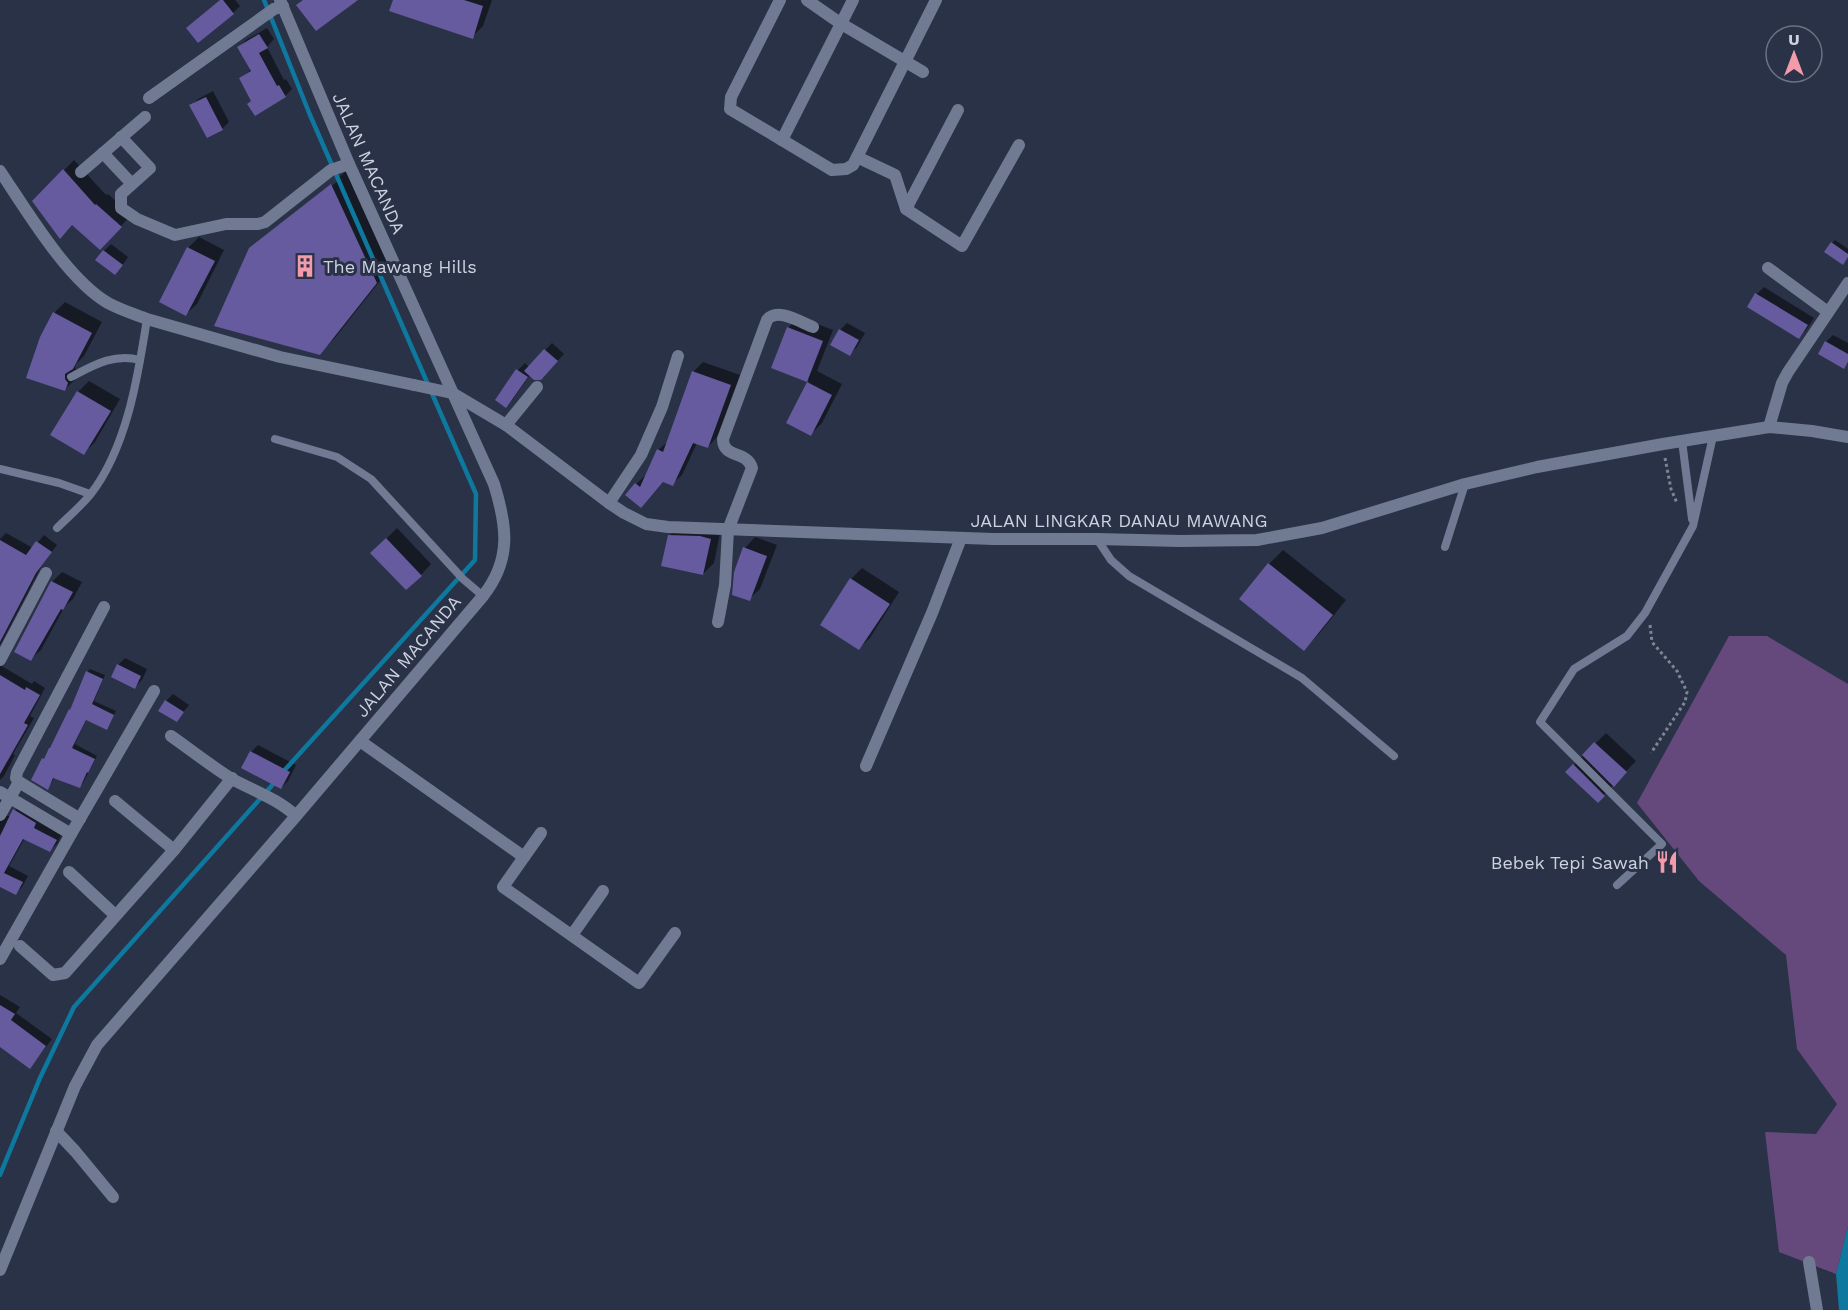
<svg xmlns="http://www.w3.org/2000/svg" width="1848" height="1310" viewBox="0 0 1848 1310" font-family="'Work Sans',sans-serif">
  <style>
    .green { fill: #65497c }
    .water { fill: #0f789e }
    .shadow { fill: #0007 }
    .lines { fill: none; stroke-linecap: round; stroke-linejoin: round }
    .stream { stroke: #0f789e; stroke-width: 4.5 }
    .building { fill: #655b9e }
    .path { stroke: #7f8597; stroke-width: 3; stroke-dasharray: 3 3; stroke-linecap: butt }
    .service { stroke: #717a93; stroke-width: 8 }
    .minor { stroke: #717a93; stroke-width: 12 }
    .tertiary { stroke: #717a93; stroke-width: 12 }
    .labels { text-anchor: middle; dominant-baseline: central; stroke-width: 6; stroke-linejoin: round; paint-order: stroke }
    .street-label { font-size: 18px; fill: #cdd2e0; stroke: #2a3247 }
    .poi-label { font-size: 18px; fill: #cdd2e0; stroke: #2a3247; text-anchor: start }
  </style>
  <rect width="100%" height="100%" fill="#2a3247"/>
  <!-- green -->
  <path class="green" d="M1729,636h38l81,48v542l-12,48 -57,-22 -14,-120 51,2 21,-30 -40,-55 -11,-94 -87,-74 -62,-78z"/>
  <!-- water -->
  <path class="water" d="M1848,1226v84h-9l-3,-36z"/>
  <!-- shadow -->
  <g class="shadow">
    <path d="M221,0h14l5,6 -7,7 -45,15z"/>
    <path d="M394,0h98l-9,26 -11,11z"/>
    <path d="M267,28l7,11 -7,8 17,33 2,-1 6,10 -7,7 -30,18 -2,-14 -12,-22 11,-9 -13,-22 7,-7z"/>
    <path d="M213,91l16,31 -7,7 -14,7 -17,-30 7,-7z"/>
    <path d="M74,160l32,35 2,-1 23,21 -20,22 -38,-13 -39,-23z"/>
    <path d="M346,171l45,96 -57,72 -15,14 -58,-112 77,-60 -1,-2z"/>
    <path d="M199,237l25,13 -27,54 -11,10 2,-66z"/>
    <path d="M1835,240l13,9v7l-16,-13z"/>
    <path d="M111,244l17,13 -6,9 -18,-15z"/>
    <path d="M1764,287l50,31 -8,12 -7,7 -50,-31 8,-12z"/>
    <path d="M65,302l37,20 -18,34 -8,8 -1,4 3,3 -2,8 -11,10 -11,-76z"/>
    <path d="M799,317l34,13 -16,41 25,13 -20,39 -11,11 -23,-12 21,-41 -36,-14 15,-39z"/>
    <path d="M847,323l18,10 -8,14 -7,7 -10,-24z"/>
    <path d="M1833,335l15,8v20l-4,4 -18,-25z"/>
    <path d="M552,343l12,11 -16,17 -18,4 -17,24 -7,7 12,-36 7,-7 4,4z"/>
    <path d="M703,362l37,13 -23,62 -9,10 -11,-4 -15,32 -10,9 -8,-3 -13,15 -15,-12 10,-9 12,-25 11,-9 25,-70z"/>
    <path d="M89,381l31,18 -25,43 -11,11 -32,-19 26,-42z"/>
    <path d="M680,525l41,3 -7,35 -11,11 -34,-38z"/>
    <path d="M397,528l34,36 -10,11 -49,-22z"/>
    <path d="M6,533l27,15 11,-13 13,10 -15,20 -42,80v-106z"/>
    <path d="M755,537l22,8 -17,44 -11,10 -4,-51z"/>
    <path d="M1283,550l63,50 -27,34 -15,15 -35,-85z"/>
    <path d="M862,568l37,24 -29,46 -11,10 -8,-69z"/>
    <path d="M62,572l20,10 -9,17 -8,7 -24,44 -10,9 -15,-8 37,-70z"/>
    <path d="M125,658l22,11 -5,11 -7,7 -17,-22z"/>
    <path d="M0,665l32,19 2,-3 11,7 -15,28 4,2 -21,36 2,1 -11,21 -4,4z"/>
    <path d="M90,669l15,6 -11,26 22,10 -10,17 -19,-10 -12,26 22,12 -14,27 -4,4 -24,-10 -7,11 -4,-29 3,-3 23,-46 3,-3 14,-35z"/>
    <path d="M173,694l16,11 -12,15 -11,-19z"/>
    <path d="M1606,733l30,28 -38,40 -31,-29z"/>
    <path d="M258,745l38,20 -8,16 -7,7 -30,-36z"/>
    <path d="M21,804l41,29 -5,11 -7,6 -25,-12 -16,28 19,10 -6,11 -6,6 -16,-7v-74l2,4h8z"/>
    <path d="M0,995l20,12 -4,6 36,26 -16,21 -36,-20z"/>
  </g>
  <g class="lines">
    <!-- stream -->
    <g class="stream">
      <path d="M264,0l46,115 166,379 -1,66 -193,213"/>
      <path d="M0,1175l40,-97 34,-71 201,-225"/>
    </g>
  </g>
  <!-- building -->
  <g class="building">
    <path d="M220,0h3l11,14 -36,29 -12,-15z"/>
    <path d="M303,0h55l-42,31 -20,-26z"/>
    <path d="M393,0h71l19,6 -10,33 -84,-28z"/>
    <path d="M259,34l9,14 -9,5 18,33 2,-1 7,12 -31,19 -8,-12 4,-3 -12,-23 12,-7 -14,-24z"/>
    <path d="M206,97l17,33 -16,8 -18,-33z"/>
    <path d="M63,169l32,36 1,-1 26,23 -22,23 -28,-25 -12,14 -28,-38z"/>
    <path d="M331,184l46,99 -57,72 -106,-29 35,-78z"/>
    <path d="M1831,242l17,12v3l-5,8 -19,-13z"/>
    <path d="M187,247l28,14 -29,55 -27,-14z"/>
    <path d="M103,250l20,15 -8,10 -20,-15z"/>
    <path d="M1755,293l53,32 -9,14 -52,-32z"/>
    <path d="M53,312l39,21 -19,36 -8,5v5l3,4 -3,8 -39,-13 14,-41z"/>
    <path d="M787,327l36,14 -16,41 -36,-14z"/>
    <path d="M839,329l20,11 -9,16 -20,-11z"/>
    <path d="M1825,341l23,13v8l-4,7 -26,-15z"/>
    <path d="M544,349l14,12 -17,19h-7l-10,-9z"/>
    <path d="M516,369l12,8 -22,31 -11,-8z"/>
    <path d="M692,371l39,14 -23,63 -15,-5 -20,43 -10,-4 -22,26 -16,-13 10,-12 5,4 17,-38 6,3z"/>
    <path d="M807,382l25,13 -21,41 -25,-13z"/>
    <path d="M77,391l34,20 -27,44 -34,-20z"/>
    <path d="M668,535l32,1 11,3 -8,36 -42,-9z"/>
    <path d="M386,538l36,38 -16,14 -36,-37z"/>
    <path d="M0,540l26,15 10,-14 16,11 -16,21 -36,69z"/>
    <path d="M743,547l24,9 -17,45 -18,-6 2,-23z"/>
    <path d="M1268,563l65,52 -29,36 -65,-52z"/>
    <path d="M850,578l40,26 -31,46 -39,-25z"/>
    <path d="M51,581l22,11 -10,18 -2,-1 -30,52 -17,-9z"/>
    <path d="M117,664l24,12 -6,13 -24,-12z"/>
    <path d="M86,671l17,8 -11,25 22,11 -7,15 -21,-10 -14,28 23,11 -7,14 -1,-1 -7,16 -27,-10 -5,12 -17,-10 11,-22 2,1 5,-11h1l19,-39 1,1z"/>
    <path d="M0,675l25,15 1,-3 14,8 -16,28 4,2 -28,49z"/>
    <path d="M165,700l19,12 -7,10 -19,-11z"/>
    <path d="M1594,742l33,30 -13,15 -32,-32z"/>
    <path d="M250,751l40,21 -9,17 -40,-21z"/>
    <path d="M1573,764l32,32 -7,7 -33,-31z"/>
    <path d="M13,809l23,14 -2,5 23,12 -7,12 -27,-13 -19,34 19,9 -7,13 -16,-8v-51z"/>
    <path d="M0,1005l15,9 -4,6 35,26 -16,23 -30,-22z"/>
  </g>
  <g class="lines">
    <!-- path -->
    <g class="path">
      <path d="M1665,458l6,31 6,14"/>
      <path d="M1650,625l2,17 25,29 10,21 -2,10 -34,51"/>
    </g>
    <!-- service -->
    <g class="service">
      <path d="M71,377c23,-12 43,-24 69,-17"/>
      <path d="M275,439l62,18 34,22 92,100 20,17"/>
      <path d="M1682,441l10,78"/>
      <path d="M0,469l59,14 31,11"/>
      <path d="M57,528c11,-11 23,-21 33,-33 37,-47 48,-119 57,-176"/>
      <path d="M1097,539l14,21 18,16 173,102 92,78"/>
      <path d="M1445,547l20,-63"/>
      <path d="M1617,885l45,-41 -122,-122 34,-53 53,-33 18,-23 48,-87 20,-90"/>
    </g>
    <!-- minor -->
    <g class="minor">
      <path d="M780,0l-49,97 -1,12 52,31 71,-140"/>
      <path d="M807,0l33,23 83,49"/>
      <path d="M149,98l125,-89 9,-3"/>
      <path d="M121,137l29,31 -29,26v14l16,11 38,16 51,-11h32l7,-2 66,-52 18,-6"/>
      <path d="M782,140l50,30 14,-1 7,-4 83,-165"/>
      <path d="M103,153l29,31"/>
      <path d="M857,157l38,18 11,34 56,37 57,-101"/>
      <path d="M0,171c27,40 67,108 108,132 13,7 26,11 39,16l133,38 134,28"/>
      <path d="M81,172l64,-55"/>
      <path d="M906,209l52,-99"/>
      <path d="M1768,268l60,44"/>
      <path d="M506,425l31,-38"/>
      <path d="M1769,427l13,-44 6,-11 60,-89"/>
      <path d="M609,503l32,-48 21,-48 16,-51"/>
      <path d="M718,622l7,-37 3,-55 24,-62c-5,-18 -29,-9 -29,-29l44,-119c10,-13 33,2 46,7"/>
      <path d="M0,660l46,-87"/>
      <path d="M171,736c20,14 40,30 61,43 22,12 46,20 64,37"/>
      <path d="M360,741l164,116 -21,30 136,96 36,-50"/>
      <path d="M866,766l66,-153 29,-75"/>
      <path d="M0,792l71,42 -71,125"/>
      <path d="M115,801l59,49"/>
      <path d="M0,815l19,-33"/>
      <path d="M80,819l-61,-37 -3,-4 1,-6 87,-165"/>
      <path d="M71,834l83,-143"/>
      <path d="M524,857l17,-24"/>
      <path d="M69,872l46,43"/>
      <path d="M572,935l31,-44"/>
      <path d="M20,946l33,29 12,-2 109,-123 58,-72"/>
      <path d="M56,1131l19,20 38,46"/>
      <path d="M1809,1262l8,48"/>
    </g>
    <!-- tertiary -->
    <g class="tertiary">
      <path d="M414,385l38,8 54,32 103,78 15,10 22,11 22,3 325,12h104l83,2 77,-1 65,-12 143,-44 72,-17 126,-23 106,-17 43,4 36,6"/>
      <path d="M0,1270l75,-184 22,-41 199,-229 187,-220c29,-37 24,-70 11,-112l-145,-320 -69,-164"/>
    </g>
  </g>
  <!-- icons -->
  <defs>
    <g id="building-bare" transform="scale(1.8)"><path d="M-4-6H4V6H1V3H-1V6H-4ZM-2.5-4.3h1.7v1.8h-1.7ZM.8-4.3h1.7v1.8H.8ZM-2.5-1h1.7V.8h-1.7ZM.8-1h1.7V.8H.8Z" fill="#f39aab" stroke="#2a3247" stroke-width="2.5" paint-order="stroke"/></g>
    <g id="restaurant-bare" transform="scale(1.8)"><path d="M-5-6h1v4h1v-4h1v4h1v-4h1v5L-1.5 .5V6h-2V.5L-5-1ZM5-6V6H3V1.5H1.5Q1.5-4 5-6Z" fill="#f39aab" stroke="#2a3247" stroke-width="2.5" paint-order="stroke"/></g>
  </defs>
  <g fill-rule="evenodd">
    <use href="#building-bare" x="305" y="266"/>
    <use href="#restaurant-bare" x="1667" y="862"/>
  </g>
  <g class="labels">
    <!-- street labels -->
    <g class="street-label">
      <text transform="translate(369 163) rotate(66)">JALAN MACANDA</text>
      <text x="1119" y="520">JALAN LINGKAR DANAU MAWANG</text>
      <text transform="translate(408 656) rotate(-50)">JALAN MACANDA</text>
    </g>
    <!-- poi labels -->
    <g class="poi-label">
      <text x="323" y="266">The Mawang Hills</text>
      <text x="1649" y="862" text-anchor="end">Bebek Tepi Sawah</text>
    </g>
  </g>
  <!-- north arrow -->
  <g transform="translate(1794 54)"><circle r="28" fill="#2a3247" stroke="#6b7284" stroke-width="1.5"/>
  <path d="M0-4.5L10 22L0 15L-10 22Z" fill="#f39aab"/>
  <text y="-9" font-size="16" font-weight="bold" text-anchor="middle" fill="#cdd2e0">U</text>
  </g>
</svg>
